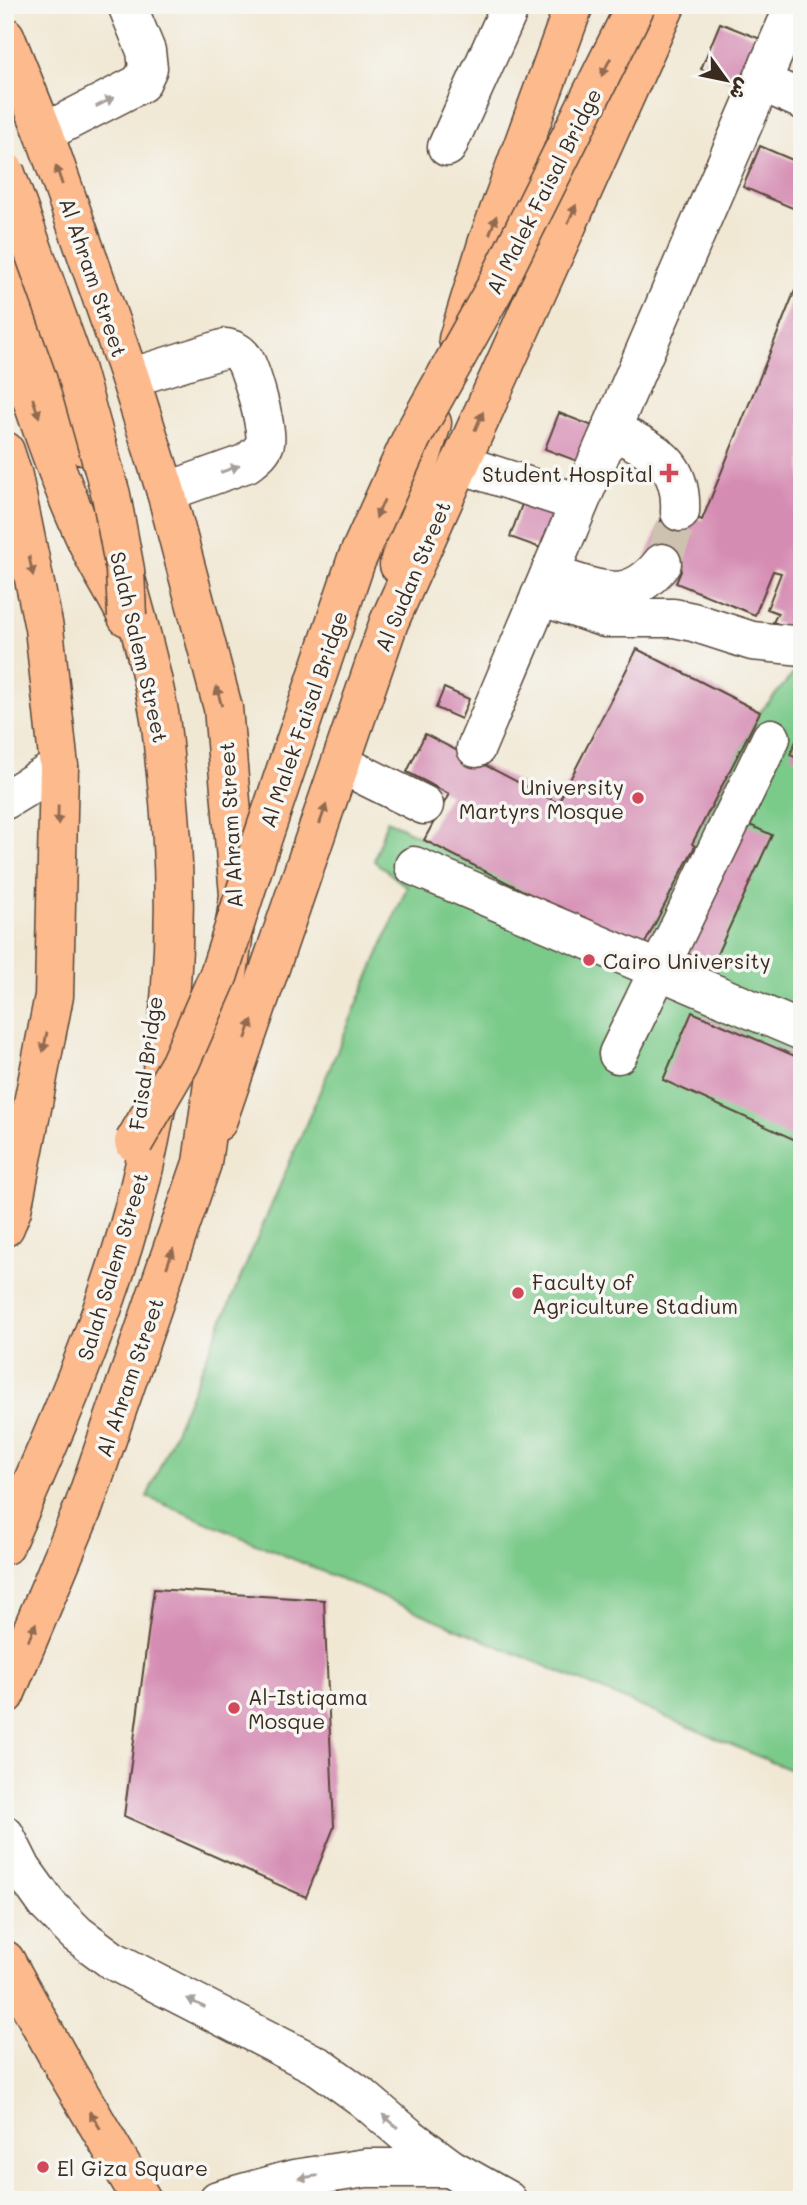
<svg xmlns="http://www.w3.org/2000/svg" width="807" height="2205" viewBox="0 0 807 2205" font-family="Mali,'Playpen Sans Arabic',sans-serif">
  <style>
    .green { fill: #7aca8a; stroke: #5a7a54; stroke-width: 2 }
    .building { fill: #d58cb3 }
    .lines { fill: none; stroke-linecap: round; stroke-linejoin: round }
    .minor-tunnel { stroke: #cdc2b0; stroke-width: 38; stroke-dasharray: 38 19; stroke-linecap: butt }
    .minor-casing { stroke: #564639; stroke-width: 41 }
    .major-casing { stroke: #564639; stroke-width: 41 }
    .highway-casing { stroke: #564639; stroke-width: 41 }
    .minor { stroke: #fff; stroke-width: 38 }
    .major { stroke: #fcba8d; stroke-width: 38 }
    .highway { stroke: #fcba8d; stroke-width: 38 }
    .major-bridge-casing { stroke: #564639; stroke-width: 41; stroke-linecap: butt }
    .major-bridge { stroke: #fcba8d; stroke-width: 38 }
    .oneway { fill: #926b50 }
    .oneway2 { fill: #a79f9a }
    .poi-dot { fill: #d1495b; stroke: #f6f6f2; stroke-width: 2.5 }
    .labels { text-anchor: middle; dominant-baseline: central; stroke-width: 7; stroke-linejoin: round; paint-order: stroke }
    .street-label { font-size: 21px; fill: #3b2a1e; stroke: #f6f6f2 }
    .poi-label { font-size: 21px; fill: #3b2a1e; stroke: #f6f6f2; text-anchor: start }
  </style>
  <rect width="100%" height="100%" fill="#f6f6f2"/>
  <filter id="ink" filterUnits="userSpaceOnUse"><feTurbulence type="fractalNoise" baseFrequency=".0143" numOctaves="2"/><feDisplacementMap in="SourceGraphic" scale="14" xChannelSelector="R" yChannelSelector="G"/><feConvolveMatrix kernelMatrix="1 2 1 2 8 2 1 2 1" color-interpolation-filters="sRGB"/></filter>
  <filter id="wash" filterUnits="userSpaceOnUse"><feTurbulence type="fractalNoise" baseFrequency=".00686" numOctaves="4" result="noise"/><feDisplacementMap in="SourceGraphic" scale="28" xChannelSelector="R" yChannelSelector="G"/><feGaussianBlur stdDeviation="1.57" result="paint"/><feColorMatrix in="noise" values="0 0 0 0 0 0 0 0 0 0 0 0 0 0 0 0 0 1.4 0 .05"/><feComposite in="paint" operator="in"/></filter>
  <g filter="url(#wash)">
    <rect width="100%" height="100%" fill="#f1e8d4"/>
    <!-- green -->
    <path class="green" d="M802,671v1104l-655,-278 260,-610 -33,-26 13,-41 254,131 54,-105 -3,-2 68,-132 35,-40z"/>
    <g id="blocks">
      <!-- building -->
      <g class="building">
        <path d="M720,23l43,17 -19,46 -43,-17z"/>
        <path d="M760,146l42,18v48l-59,-25z"/>
        <path d="M802,273v225l-7,18 7,2v115l-29,-11 5,-9 -11,-4 14,-36 -8,-2 -18,44 -79,-32 5,-12 -35,-14 21,-51 35,14z"/>
        <path d="M559,413l39,15 -13,36 -40,-15z"/>
        <path d="M525,496l39,15 -15,40 -39,-14z"/>
        <path d="M637,649l123,63 -68,132 3,2 -54,105 -217,-111 25,-46 -42,-22 18,-38 133,69z"/>
        <path d="M444,688l25,11 -8,20 -25,-11z"/>
        <path d="M802,727v33l-12,-5z"/>
        <path d="M741,821l31,14 -60,130 -30,-14z"/>
        <path d="M692,1012l110,47v84l-139,-63z"/>
        <path d="M154,1589l170,11 10,227 -28,70 -182,-81z"/>
      </g>
    </g>
  </g>
  <g filter="url(#ink)">
    <use href="#blocks" fill-opacity="0" stroke="#564639" stroke-width="2"/>
    <g class="lines">
      <!-- minor-tunnel -->
      <path class="minor-tunnel" d="M662,563l18,-51"/>
      <!-- minor casing -->
      <g class="minor-casing">
        <g id="minor">
          <path d="M762,82l40,18"/>
          <path d="M44,133l97,-50 7,-15 -2,-17 -19,-46"/>
          <path d="M447,147l64,-142"/>
          <path d="M130,378l96,-30c8,2 13,4 18,11 7,9 25,73 21,84 -3,9 -11,14 -18,20l-81,29"/>
          <path d="M611,429c40,22 72,30 69,83"/>
          <path d="M460,464l119,39"/>
          <path d="M561,578c42,13 69,26 101,-15"/>
          <path d="M540,596l65,22h69l19,4 59,19 50,5"/>
          <path d="M476,748l115,-272 195,-451 16,-20"/>
          <path d="M341,764l83,41"/>
          <path d="M5,800l54,-33"/>
          <path d="M414,866l388,165"/>
          <path d="M618,1054l153,-316"/>
          <path d="M5,1835l17,34 25,35 30,30 35,26 208,107 43,31 47,40 40,30 57,32"/>
          <path d="M218,2200l76,-21 72,-11h84"/>
        </g>
      </g>
      <!-- major casing -->
      <g class="major-casing">
        <g id="major">
          <path d="M458,339l29,-95 87,-239"/>
          <path d="M399,565l15,-84 18,-58"/>
          <path d="M217,1122l172,-500 277,-617"/>
          <path d="M5,1960l60,109 77,131"/>
        </g>
      </g>
      <!-- highway casing -->
      <g class="highway-casing">
        <g id="highway">
          <path d="M5,36l39,97 86,245 36,114 57,216 16,187 -37,268 -118,343 -79,189"/>
          <path d="M5,244l77,201"/>
          <path d="M5,320c26,76 50,154 84,226 11,25 27,47 38,71"/>
          <path d="M5,451l8,25 31,152 15,139 -5,229 -42,214 -7,17"/>
          <path d="M5,1545c47,-108 96,-216 127,-330 40,-146 52,-300 33,-450 -2,-19 -3,-39 -7,-58 -8,-43 -20,-86 -32,-128"/>
        </g>
      </g>
      <!-- minor -->
      <use href="#minor" class="minor"/>
      <!-- major -->
      <use href="#major" class="major"/>
      <!-- highway -->
      <use href="#highway" class="highway"/>
      <!-- major-bridge casing -->
      <g class="major-bridge-casing">
        <g id="major-bridge">
          <path d="M5,171l70,196 36,128 14,75 2,46"/>
          <path d="M134,1142l46,-79 39,-89 43,-134 94,-279 56,-124 83,-149 141,-283"/>
        </g>
      </g>
      <!-- major-bridge -->
      <use href="#major-bridge" class="major-bridge"/>
    </g>
    <!-- one-way arrows -->
    <defs><path id="oneway-solid" d="M-6-.8H1V-3.2L6.5 0L1 3.2V.8H-6Z" transform="scale(1.75)"/></defs>
    <g class="oneway">
      <use href="#oneway-solid" transform="translate(606 67) rotate(117)"/>
      <use href="#oneway-solid" transform="translate(59 175) rotate(-109)"/>
      <use href="#oneway-solid" transform="translate(572 214) rotate(-66)"/>
      <use href="#oneway-solid" transform="translate(493 225) rotate(-70)"/>
      <use href="#oneway-solid" transform="translate(36 408) rotate(71)"/>
      <use href="#oneway-solid" transform="translate(479 421) rotate(-66)"/>
      <use href="#oneway-solid" transform="translate(380 509) rotate(114)"/>
      <use href="#oneway-solid" transform="translate(31 566) rotate(78)"/>
      <use href="#oneway-solid" transform="translate(219 696) rotate(-105)"/>
      <use href="#oneway-solid" transform="translate(323 814) rotate(-71)"/>
      <use href="#oneway-solid" transform="translate(58 815) rotate(91)"/>
      <use href="#oneway-solid" transform="translate(249 1029) rotate(-71)"/>
      <use href="#oneway-solid" transform="translate(45 1042) rotate(101)"/>
      <use href="#oneway-solid" transform="translate(170 1258) rotate(-71)"/>
      <use href="#oneway-solid" transform="translate(32 1632) rotate(-67)"/>
      <use href="#oneway-solid" transform="translate(95 2120) rotate(-121)"/>
    </g>
    <g class="oneway2">
      <use href="#oneway-solid" transform="translate(105 102) rotate(-27)"/>
      <use href="#oneway-solid" transform="translate(230 469) rotate(-20)"/>
      <use href="#oneway-solid" transform="translate(196 2003) rotate(-153)"/>
      <use href="#oneway-solid" transform="translate(390 2121) rotate(-139)"/>
      <use href="#oneway-solid" transform="translate(308 2177) rotate(172)"/>
    </g>
  </g>
  <!-- markers -->
  <g class="poi-dot">
    <path d="M665.5 462.5h7v7h7v7h-7v7h-7v-7h-7v-7h7z"/>
    <circle cx="638" cy="798" r="7"/>
    <circle cx="589" cy="960" r="7"/>
    <circle cx="518" cy="1293" r="7"/>
    <circle cx="234" cy="1708" r="7"/>
    <circle cx="43" cy="2167" r="7"/>
  </g>
  <g class="labels">
    <!-- street labels -->
    <g class="street-label">
      <text transform="translate(543 191) rotate(-63)">Al Malek Faisal Bridge</text>
      <text transform="translate(94 277) rotate(71)">Al Ahram Street</text>
      <text transform="translate(412 576) rotate(-67)">Al Sudan Street</text>
      <text transform="translate(140 647) rotate(77)">Salah Salem Street</text>
      <text transform="translate(303 719) rotate(-71)">Al Malek Faisal Bridge</text>
      <text transform="translate(230 825) rotate(-93)">Al Ahram Street</text>
      <text transform="translate(145 1063) rotate(-82)">Faisal Bridge</text>
      <text transform="translate(112 1266) rotate(-73)">Salah Salem Street</text>
      <text transform="translate(129 1377) rotate(-71)">Al Ahram Street</text>
    </g>
    <!-- poi labels -->
    <g class="poi-label">
      <text x="653" y="473" text-anchor="end">Student Hospital</text>
      <text x="624" y="786" text-anchor="end">University<tspan x="624" dy="24">Martyrs Mosque</tspan></text>
      <text x="603" y="960">Cairo University</text>
      <text x="532" y="1281">Faculty of<tspan x="532" dy="24">Agriculture Stadium</tspan></text>
      <text x="248" y="1696">Al-Istiqama<tspan x="248" dy="24">Mosque</tspan></text>
      <text x="57" y="2167">El Giza Square</text>
    </g>
  </g>
  <!-- margin -->
  <rect width="807" height="2205" fill="none" stroke="#f6f6f2" stroke-width="28"/>
  <!-- north arrow -->
  <g transform="translate(726 80) rotate(123)" stroke="#f6f6f2" stroke-width="5" paint-order="stroke">
  <path d="M0-5L12 26L0 18L-12 26Z" fill="#3b2a1e"/>
  <text y="-10" font-size="19" font-weight="bold" text-anchor="middle" fill="#3b2a1e">ش</text>
  </g>
</svg>
